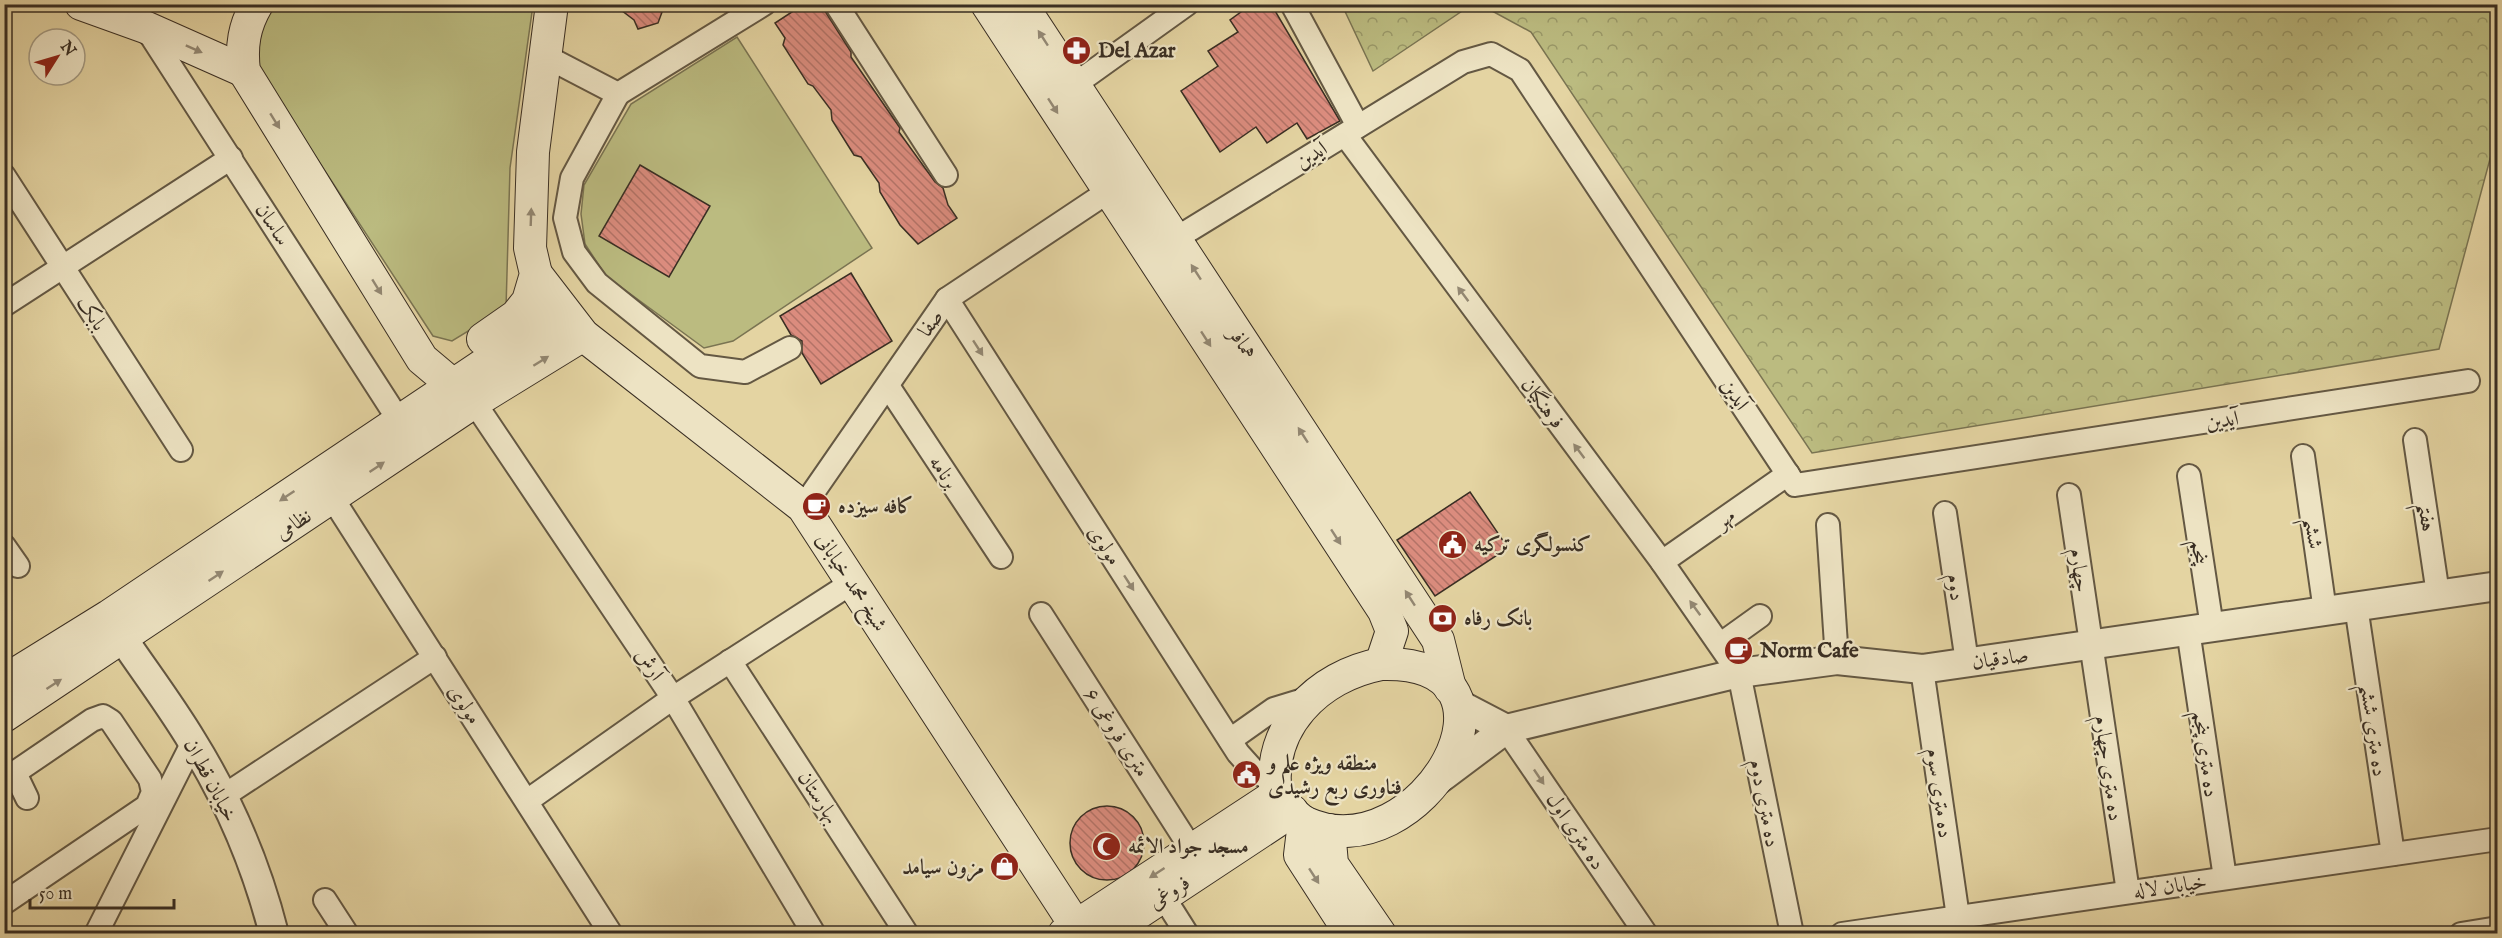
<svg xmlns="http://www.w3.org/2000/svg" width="2502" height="938" viewBox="0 0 2502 938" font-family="'IM FELL English',Amiri,serif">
<defs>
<pattern id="forest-crowns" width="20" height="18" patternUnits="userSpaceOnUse" patternTransform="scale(1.5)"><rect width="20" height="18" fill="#bbbb80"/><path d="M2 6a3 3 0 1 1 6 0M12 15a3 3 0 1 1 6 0" fill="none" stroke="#999868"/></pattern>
<pattern id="building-back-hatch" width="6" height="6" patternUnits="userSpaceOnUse" patternTransform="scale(1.5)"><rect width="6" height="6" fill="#db8c7e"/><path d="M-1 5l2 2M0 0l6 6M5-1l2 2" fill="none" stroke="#b37367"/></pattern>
</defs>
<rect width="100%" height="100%" fill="#e4d4a2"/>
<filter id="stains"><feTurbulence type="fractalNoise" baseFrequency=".00333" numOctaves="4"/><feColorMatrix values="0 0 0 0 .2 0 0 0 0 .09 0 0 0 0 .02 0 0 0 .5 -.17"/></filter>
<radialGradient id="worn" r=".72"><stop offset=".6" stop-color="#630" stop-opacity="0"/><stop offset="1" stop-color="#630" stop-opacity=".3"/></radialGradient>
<!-- grass -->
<g fill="#bbbb80" stroke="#7a7452" stroke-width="1.5">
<path d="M281 5H533L510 168 506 308 452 341 433 336 255 64C255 37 256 20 281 5Z"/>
<path d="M737 37 872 248 733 341 704 348 606 276 585 244 581 214 584 185 631 104Z"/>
</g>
<!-- forest -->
<g fill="url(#forest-crowns)" stroke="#7a7452" stroke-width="1.5">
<path d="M1342 5H1471L1373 71Z"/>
<path d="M1481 5H2497V133L2439 349 1812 453 1531 32Z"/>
</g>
<!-- building -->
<g fill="url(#building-back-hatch)" stroke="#392e23" stroke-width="1.5">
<path d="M613 4H665L658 23 638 29 634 20Z"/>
<path d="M804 4H818L825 11 851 52V57L900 128 899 132 935 182 943 188 948 205 957 218 918 244 900 225 880 192 879 183 861 157 854 155 832 120 831 110 813 86 808 84 783 45 785 38 775 23Z"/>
<path d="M1252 4H1271L1340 121 1307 139 1297 123 1267 143 1256 127 1220 152 1181 91 1218 66 1208 51 1238 32 1230 20Z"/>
<path d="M640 165 710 206 669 277 599 236Z"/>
<path d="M851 273 892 341 821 384 802 353V341L791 335 780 316Z"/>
<path d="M1470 492 1508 548 1435 596 1397 540Z"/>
<circle cx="1107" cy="843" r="37"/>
</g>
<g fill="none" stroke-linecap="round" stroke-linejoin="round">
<defs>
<g id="minor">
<path d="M836 4 946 175"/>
<path d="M1292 4 1358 126"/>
<path d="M146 28 400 422"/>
<path d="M545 56 618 94 572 178 565 218 574 252 597 283 700 366 745 372 790 348"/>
<path d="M1074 85 1187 4"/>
<path d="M618 94 764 4"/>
<path d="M1345 135 1662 562 1739 673 1792 934"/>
<path d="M4 176 181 450"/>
<path d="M1175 239 1463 62 1491 54 1520 70 1795 485 2468 381"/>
<path d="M947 299 1238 753 1255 772 1274 780"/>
<path d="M4 305 231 158"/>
<path d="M888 386 1001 557"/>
<path d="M474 402 673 698 814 934"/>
<path d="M2415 440 2438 594"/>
<path d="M2303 456 2325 611"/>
<path d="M2189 476 2212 627"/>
<path d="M324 485 611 934"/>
<path d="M2069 495 2128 892"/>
<path d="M803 507 947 299 1109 191"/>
<path d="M1945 513 1967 662"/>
<path d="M1828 525 1837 660"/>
<path d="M4 546 18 566"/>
<path d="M1662 562 1788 474"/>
<path d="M2356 606 2393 854"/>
<path d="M1041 614 1192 850"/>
<path d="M2188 630 2225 878"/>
<path d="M1721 644 1760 616"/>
<path d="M730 661 907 934"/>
<path d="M1922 669 1958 917"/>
<path d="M1506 729 1646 934"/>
<path d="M1230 740 1274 709 1310 698"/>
<path d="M15 773 27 798"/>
<path d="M4 780 92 720 103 716 111 721 150 779 153 792 147 806 4 903"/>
<path d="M222 797 435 657"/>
<path d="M527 801 673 698 853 582"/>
<path d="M1163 896 1187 934"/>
<path d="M325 900 347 934"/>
<path d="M96 934 193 742"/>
<path d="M1842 934 2498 839"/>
<path d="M2461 934 2498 928"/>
</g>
<g id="tertiary">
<path d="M123 639C146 673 171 706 192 741 228 799 257 867 274 934"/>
<path d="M1460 705 1506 729"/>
<path d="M1438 780 1506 729 1739 673 1837 660 1922 669 2498 586"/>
</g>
<g id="secondary">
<path d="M81 4 145 27 244 71"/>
<path d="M257 4C244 26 241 46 244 71L422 359 466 396"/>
<path d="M987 4 1384 611 1392 631 1381 664"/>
<path d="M1021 4 1438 640 1450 688"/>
<path d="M536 274 583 335 803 507 1076 926"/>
<path d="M483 339 516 316 528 301 536 274 530 248 533 152 552 4"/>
<path d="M1381 664C1545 659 1421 875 1306 823 1295 818 1285 803 1276 795 1266 727 1318 676 1381 664Z"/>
<path d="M4 681 109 616 562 312"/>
<path d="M4 716 474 402 583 335"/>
<path d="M1304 822 1300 855 1351 934"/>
<path d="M1329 830 1332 864 1380 934"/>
<path d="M1064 934 1276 795"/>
<path d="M1106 934 1292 811"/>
</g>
</defs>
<!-- minor casing -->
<use href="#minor" stroke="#645843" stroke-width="26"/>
<!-- tertiary casing -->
<use href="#tertiary" stroke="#645843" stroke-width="32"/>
<!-- secondary casing -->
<use href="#secondary" stroke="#392e23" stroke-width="34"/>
<!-- minor -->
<use href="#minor" stroke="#ede3c3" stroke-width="22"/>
<!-- tertiary -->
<use href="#tertiary" stroke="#ede3c3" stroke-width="28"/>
<!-- secondary -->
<use href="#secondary" stroke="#ede3c3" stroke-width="32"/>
</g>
<!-- one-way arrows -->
<defs><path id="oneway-solid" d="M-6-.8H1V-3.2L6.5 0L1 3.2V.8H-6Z" transform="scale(1.5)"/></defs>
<g fill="#938873">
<use href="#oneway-solid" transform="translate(1043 38) rotate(-123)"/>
<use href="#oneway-solid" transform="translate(194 49) rotate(24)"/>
<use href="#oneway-solid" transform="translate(1053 106) rotate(57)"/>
<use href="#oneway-solid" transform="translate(275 121) rotate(58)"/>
<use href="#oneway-solid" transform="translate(531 217) rotate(-88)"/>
<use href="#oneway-solid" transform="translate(1196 272) rotate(-123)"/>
<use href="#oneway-solid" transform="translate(377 287) rotate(58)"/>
<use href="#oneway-solid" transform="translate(1463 294) rotate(-127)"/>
<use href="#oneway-solid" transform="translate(1206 339) rotate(57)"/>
<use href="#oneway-solid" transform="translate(978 348) rotate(57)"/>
<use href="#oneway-solid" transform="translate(541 361) rotate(-32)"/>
<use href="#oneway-solid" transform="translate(1303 435) rotate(-123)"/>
<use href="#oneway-solid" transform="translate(1579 451) rotate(-127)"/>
<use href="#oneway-solid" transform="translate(377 467) rotate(-34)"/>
<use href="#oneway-solid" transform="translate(287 496) rotate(146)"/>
<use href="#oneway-solid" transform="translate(1336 537) rotate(57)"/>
<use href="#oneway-solid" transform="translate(216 576) rotate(-34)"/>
<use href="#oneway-solid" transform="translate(1129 583) rotate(57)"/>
<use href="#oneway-solid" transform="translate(1410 598) rotate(-123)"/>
<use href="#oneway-solid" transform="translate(1695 608) rotate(-126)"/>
<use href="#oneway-solid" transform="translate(54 684) rotate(-33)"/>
<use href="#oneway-solid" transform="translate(1539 777) rotate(56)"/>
<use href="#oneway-solid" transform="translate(1157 873) rotate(147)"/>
<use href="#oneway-solid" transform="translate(1314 876) rotate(57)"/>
</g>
<!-- icons -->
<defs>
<symbol id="pharmacy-disc" viewBox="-11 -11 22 22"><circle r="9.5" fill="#8f2418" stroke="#ede3c3"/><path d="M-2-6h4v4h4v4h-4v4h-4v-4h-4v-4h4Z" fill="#fff"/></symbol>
<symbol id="cafe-disc" viewBox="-11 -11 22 22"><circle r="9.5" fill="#8f2418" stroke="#ede3c3"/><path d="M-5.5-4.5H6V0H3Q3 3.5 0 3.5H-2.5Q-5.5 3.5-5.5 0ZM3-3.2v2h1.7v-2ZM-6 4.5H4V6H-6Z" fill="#fff"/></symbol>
<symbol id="civic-disc" viewBox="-11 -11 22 22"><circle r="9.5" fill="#8f2418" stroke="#ede3c3"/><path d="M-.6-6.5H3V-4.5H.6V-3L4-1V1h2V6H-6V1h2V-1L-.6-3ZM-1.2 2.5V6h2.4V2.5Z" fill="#fff"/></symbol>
<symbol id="bank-disc" viewBox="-11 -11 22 22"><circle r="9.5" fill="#8f2418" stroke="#ede3c3"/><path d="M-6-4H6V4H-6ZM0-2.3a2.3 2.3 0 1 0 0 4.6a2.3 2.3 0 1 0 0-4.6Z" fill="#fff"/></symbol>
<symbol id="mosque-disc" viewBox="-11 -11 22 22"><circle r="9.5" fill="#8f2418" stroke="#ede3c3"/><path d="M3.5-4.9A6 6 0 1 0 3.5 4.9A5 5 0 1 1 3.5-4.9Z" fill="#fff"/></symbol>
<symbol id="shop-disc" viewBox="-11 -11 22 22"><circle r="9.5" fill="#8f2418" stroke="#ede3c3"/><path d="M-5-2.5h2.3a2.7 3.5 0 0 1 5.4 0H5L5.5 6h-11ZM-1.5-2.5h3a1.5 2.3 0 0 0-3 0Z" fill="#fff"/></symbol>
</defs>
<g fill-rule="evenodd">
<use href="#pharmacy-disc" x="1060" y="34" width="33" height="33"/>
<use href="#cafe-disc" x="800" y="490" width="33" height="33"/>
<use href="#civic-disc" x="1436" y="528" width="33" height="33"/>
<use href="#bank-disc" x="1426" y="602" width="33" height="33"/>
<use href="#cafe-disc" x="1722" y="634" width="33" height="33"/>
<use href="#civic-disc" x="1230" y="758" width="33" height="33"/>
<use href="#mosque-disc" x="1090" y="830" width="33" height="33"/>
<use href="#shop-disc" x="988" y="850" width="33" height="33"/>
</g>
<g text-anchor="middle" stroke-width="4.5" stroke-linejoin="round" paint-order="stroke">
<!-- poi labels -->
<g font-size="21" font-weight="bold" fill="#392e23" stroke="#ede3c3" text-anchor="start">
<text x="1098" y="57">Del Azar</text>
<text x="838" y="513">کافه سیزده</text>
<text x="1474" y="551">کنسولگری ترکیه</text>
<text x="1464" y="625">بانک رفاه</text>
<text x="1760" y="657">Norm Cafe</text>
<text x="1268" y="770">منطقه ویژه علم و<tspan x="1268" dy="24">فناوری ربع رشیدی</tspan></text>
<text x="1128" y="853">مسجد جواد الائمه</text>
<text x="984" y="874" text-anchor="end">مزون سیامد</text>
</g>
<!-- street labels -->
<g font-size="21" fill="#392e23" stroke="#ede3c3">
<text transform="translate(1311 155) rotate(-32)" y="7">آیدین</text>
<text transform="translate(273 224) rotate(57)" y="7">ساسان</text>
<text transform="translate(92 313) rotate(57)" y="7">بابک</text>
<text transform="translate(930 323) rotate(-56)" y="7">صفا</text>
<text transform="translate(1243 343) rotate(57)" y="7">همافر</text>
<text transform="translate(1735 394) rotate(56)" y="7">آیدین</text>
<text transform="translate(1543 403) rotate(53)" y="7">فرهنگیان</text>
<text transform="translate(2222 420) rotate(-9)" y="7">آیدین</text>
<text transform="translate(944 472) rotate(57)" y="7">برنامه</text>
<text transform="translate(2427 517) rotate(82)" y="7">هفتم</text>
<text transform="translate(1725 518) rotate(-35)" y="7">مهر</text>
<text transform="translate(293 524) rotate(-34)" y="7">نظامی</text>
<text transform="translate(2314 533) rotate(82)" y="7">ششم</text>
<text transform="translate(1105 545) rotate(57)" y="7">مولوی</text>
<text transform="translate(2200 552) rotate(82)" y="7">پنجم</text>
<text transform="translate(2080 570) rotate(82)" y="7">چهارم</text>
<text transform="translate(852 582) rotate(57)" y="7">شیخ محمد خیابانی</text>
<text transform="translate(1956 587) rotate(82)" y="7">دوم</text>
<text transform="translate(2000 658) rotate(-8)" y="7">صادقیان</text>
<text transform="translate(650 664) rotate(56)" y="7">آرش</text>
<text transform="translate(465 704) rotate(57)" y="7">مولوی</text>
<text transform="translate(2374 730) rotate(82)" y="7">ده متری ششم</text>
<text transform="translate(1117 732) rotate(57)" y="7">۶ متری فروغی</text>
<text transform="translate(2206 754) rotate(82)" y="7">ده متری پنجم</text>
<text transform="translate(2109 768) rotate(82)" y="7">ده متری چهارم</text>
<text transform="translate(211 780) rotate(62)" y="7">خیابان قطران</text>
<text transform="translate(1940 793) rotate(82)" y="7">ده متری سوم</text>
<text transform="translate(819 797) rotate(57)" y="7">بهارستان</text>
<text transform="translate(1765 803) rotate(79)" y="7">ده متری دوم</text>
<text transform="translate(1576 831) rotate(56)" y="7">ده متری اول</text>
<text transform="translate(2170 886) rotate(-8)" y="7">خیابان لاله</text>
<text transform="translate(1169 892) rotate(-33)" y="7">فروغى</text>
</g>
</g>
<!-- margin -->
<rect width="2502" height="938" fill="none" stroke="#e4d4a2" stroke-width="24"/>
<rect x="6" y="6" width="2490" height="926" fill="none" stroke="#392e23" stroke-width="3"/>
<rect x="12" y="12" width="2478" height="914" fill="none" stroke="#392e23" stroke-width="1.5"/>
<!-- north arrow -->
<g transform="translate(57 57) rotate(53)"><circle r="28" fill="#ede3c3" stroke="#a59b83" stroke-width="1.5"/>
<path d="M0-4.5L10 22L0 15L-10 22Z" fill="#8f2418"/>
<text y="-9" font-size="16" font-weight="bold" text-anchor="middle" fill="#392e23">N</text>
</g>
<!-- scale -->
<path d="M30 899v9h144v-9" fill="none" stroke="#392e23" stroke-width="3"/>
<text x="39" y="899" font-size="18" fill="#392e23" stroke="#ede3c3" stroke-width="4.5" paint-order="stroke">50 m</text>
<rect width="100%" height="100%" filter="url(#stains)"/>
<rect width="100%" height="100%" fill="url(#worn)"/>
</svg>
